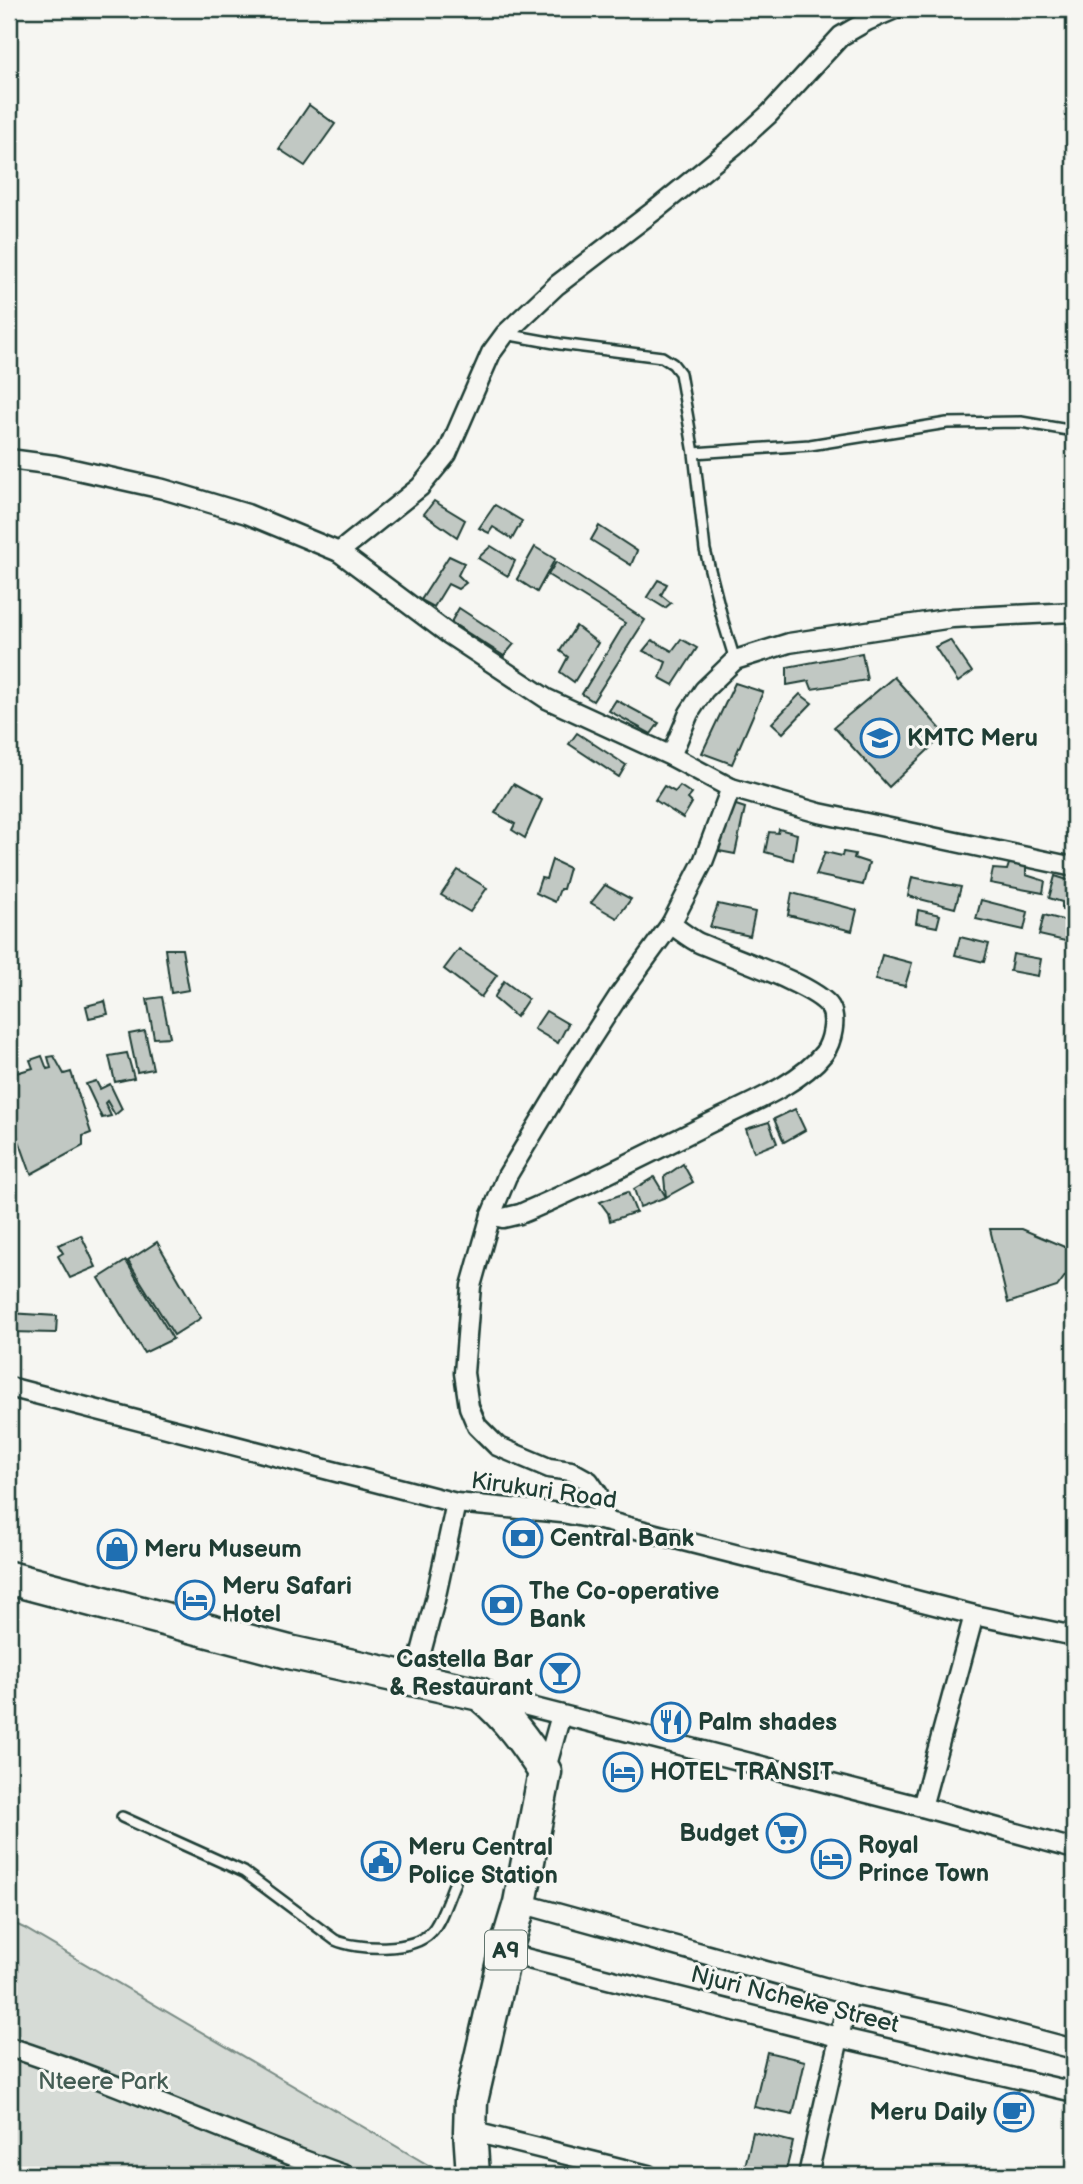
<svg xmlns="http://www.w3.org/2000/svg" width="1083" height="2184" viewBox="0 0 1083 2184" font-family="'Balsamiq Sans',sans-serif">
<rect width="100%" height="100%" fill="#f6f6f2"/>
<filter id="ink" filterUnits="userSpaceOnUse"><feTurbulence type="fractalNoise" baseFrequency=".0143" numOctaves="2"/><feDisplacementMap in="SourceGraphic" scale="14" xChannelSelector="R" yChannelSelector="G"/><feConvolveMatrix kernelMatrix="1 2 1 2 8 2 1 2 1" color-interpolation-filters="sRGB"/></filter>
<g filter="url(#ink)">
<!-- green -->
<path fill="#d6dbd6" stroke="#7a8c85" stroke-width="2" d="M9 1921 24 1928 440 2172 442 2175H9Z"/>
<!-- building -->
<g fill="#c1c8c3" stroke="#1f3d34" stroke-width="2">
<path d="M309 105 335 124 305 166 279 149Z"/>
<path d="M434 501 465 520 457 537 424 514Z"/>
<path d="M495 505 522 521 512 539 493 527 489 533 479 528Z"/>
<path d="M599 526 637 551 631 565 591 540Z"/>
<path d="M491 546 515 561 508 576 478 558Z"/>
<path d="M535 547 555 559 537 592 517 579Z"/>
<path d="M449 556 464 563 458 575 466 583 458 589 448 584 434 607 421 600Z"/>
<path d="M556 562 645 620 593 701 582 694 625 623 548 575Z"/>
<path d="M658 580 667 584 661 595 671 603 665 608 647 597Z"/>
<path d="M459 608 514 644 504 656 451 622Z"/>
<path d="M576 626 598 643 574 682 560 672 568 657 560 651Z"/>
<path d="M681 639 697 648 673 685 660 678 666 662 643 651 652 640 672 651Z"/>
<path d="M950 640 972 672 958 682 935 647Z"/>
<path d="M862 653 867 680 812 689 809 681 787 685V667Z"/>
<path d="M894 677 945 734 889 787 834 727Z"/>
<path d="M735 683 763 692 732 764 702 753Z"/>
<path d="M800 694 812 703 783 733 772 723Z"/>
<path d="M616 700 659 723 651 734 609 711Z"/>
<path d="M577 733 626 765 619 777 569 744Z"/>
<path d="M513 784 542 800 525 838 512 830 515 824 495 813Z"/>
<path d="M664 786 675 792 680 786 692 794 688 799 692 803 683 818 655 800Z"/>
<path d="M733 804 745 808 735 854 719 851Z"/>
<path d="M779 829 797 834 793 860 765 852 769 832 778 833Z"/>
<path d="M825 852 842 856 843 852 855 854 854 858 869 863 863 885 816 875Z"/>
<path d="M552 860 569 868 563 889H560L555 902 536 893 541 878 546 879Z"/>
<path d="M1010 861 1026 864V875L1045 881 1043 893 990 883 993 869 1007 870Z"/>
<path d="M458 870 487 888 470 912 441 895Z"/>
<path d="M1055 876 1074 882V913L1062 910V902L1049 898Z"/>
<path d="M912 877 961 887 955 908 908 896Z"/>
<path d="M605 885 631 899 617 918 591 903Z"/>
<path d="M792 893 857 910 852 931 788 915Z"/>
<path d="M981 900 1028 912 1024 930 976 919Z"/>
<path d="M718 904 755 912 750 936 710 927Z"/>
<path d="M918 910 940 915 937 927 916 923Z"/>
<path d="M1044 915 1074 923V943L1039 935Z"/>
<path d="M960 937 989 944 984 962 955 955Z"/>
<path d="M165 949H182L189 990 171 993Z"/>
<path d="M459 949 497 975 481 997 444 969Z"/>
<path d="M1013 954 1041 959 1038 976 1010 971Z"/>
<path d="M882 955 912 963 905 986 875 980Z"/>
<path d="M504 981 528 999 516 1017 494 998Z"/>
<path d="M162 997 170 1037 154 1038 147 999Z"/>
<path d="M105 1001 108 1014 89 1018 86 1006Z"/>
<path d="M546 1011 568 1024 558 1043 534 1029Z"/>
<path d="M145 1031 153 1069 137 1072 129 1034Z"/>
<path d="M127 1053 134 1078 115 1082 109 1056Z"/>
<path d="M42 1056 47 1069 51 1068 48 1057 54 1056 64 1074 71 1072 91 1133 83 1136V1146L31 1174 9 1112V1063L16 1073 33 1068 30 1060Z"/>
<path d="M96 1081 100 1089 110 1084 122 1109 115 1115 107 1101 105 1103 111 1116 102 1118 86 1084Z"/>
<path d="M795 1109 805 1130 784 1142 774 1119Z"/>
<path d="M769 1122 777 1143 754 1152 746 1129Z"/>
<path d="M683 1164 693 1182 666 1197 664 1177Z"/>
<path d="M654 1177 666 1197 640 1207 634 1189Z"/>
<path d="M628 1192 636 1212 610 1221 608 1213 600 1202Z"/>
<path d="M990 1229H1022L1074 1251V1264L1057 1287 1008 1303Z"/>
<path d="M81 1235 96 1267 70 1278 58 1256 63 1253 58 1245Z"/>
<path d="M157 1242 201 1318 174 1335 128 1261Z"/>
<path d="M126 1261 173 1339 144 1353 99 1278Z"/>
<path d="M9 1313 57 1316 56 1333 9 1332Z"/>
<path d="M767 2052 805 2061 793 2115 754 2107Z"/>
<path d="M753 2132 793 2142 785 2175H743Z"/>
</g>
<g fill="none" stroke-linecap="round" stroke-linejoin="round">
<defs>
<g id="lane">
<path d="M505 334 560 344 662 357 673 364 680 373 694 453"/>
<path d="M735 660 723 621 705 550 694 453 810 445 947 423 1021 422 1074 431"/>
<path d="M122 1817 244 1872 335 1940C357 1950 413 1952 431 1932 441 1922 449 1895 455 1882"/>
</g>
<g id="street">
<path d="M9 459 55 465 163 489 247 514 339 552 450 635 547 699 671 756 731 788 819 813 1074 867"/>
<path d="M339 552 420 487 447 454 491 353 505 334 557 285 659 207 735 145 769 114 841 36 867 21 895 9"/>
<path d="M671 756 689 713 704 690 735 660 789 643 952 618 1074 612"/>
<path d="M491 1215 503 1218 520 1214C582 1188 642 1157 702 1127 740 1107 797 1087 824 1053 832 1042 837 1019 830 1007 816 985 725 955 697 942 688 937 679 930 671 924"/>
<path d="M9 1387 456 1503 562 1513 605 1521 974 1615 1074 1636"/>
<path d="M605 1521 598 1494 589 1481 571 1471 549 1468 497 1446 477 1426 469 1407 464 1373 471 1286 491 1215 507 1176 574 1065 620 994 671 924 703 862 731 788"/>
<path d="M414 1679 435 1600 456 1503"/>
<path d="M488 1696 922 1807 1074 1849"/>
<path d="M545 1772 561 1715"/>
<path d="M922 1807 974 1615"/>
<path d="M520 1903 849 1994 945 2015 1074 2049"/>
<path d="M505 1953 838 2037 1074 2092"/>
<path d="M9 2047C123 2084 232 2136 345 2175"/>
<path d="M470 2131 648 2175"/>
<path d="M808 2175 849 1994"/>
</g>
<path id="highway" d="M9 1578 289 1652 480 1694C508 1717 526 1743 545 1772L520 1903 505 1953 471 2101 470 2131 473 2175"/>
</defs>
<!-- lane casing -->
<use href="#lane" stroke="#1f3d34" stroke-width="14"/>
<!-- street casing -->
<use href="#street" stroke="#1f3d34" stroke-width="23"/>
<!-- highway casing -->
<use href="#highway" stroke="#1f3d34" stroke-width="37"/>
<!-- lane -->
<use href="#lane" stroke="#f6f6f2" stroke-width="9"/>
<!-- street -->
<use href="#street" stroke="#f6f6f2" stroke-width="18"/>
<!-- highway -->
<use href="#highway" stroke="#f6f6f2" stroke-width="32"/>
</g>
</g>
<!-- icons -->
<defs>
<symbol id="university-ring" viewBox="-11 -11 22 22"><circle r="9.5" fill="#f6f6f2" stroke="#1f6fb2" stroke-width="1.5"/><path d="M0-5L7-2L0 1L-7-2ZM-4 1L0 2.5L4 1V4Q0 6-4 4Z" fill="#1f6fb2"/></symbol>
<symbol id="bank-ring" viewBox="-11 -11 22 22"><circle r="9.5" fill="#f6f6f2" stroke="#1f6fb2" stroke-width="1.5"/><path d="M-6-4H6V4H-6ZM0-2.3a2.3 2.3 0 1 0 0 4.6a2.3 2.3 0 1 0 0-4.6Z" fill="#1f6fb2"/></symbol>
<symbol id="shop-ring" viewBox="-11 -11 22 22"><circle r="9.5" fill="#f6f6f2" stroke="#1f6fb2" stroke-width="1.5"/><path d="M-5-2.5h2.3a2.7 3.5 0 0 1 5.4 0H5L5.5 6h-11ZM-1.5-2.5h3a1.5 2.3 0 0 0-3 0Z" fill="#1f6fb2"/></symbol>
<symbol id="hotel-ring" viewBox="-11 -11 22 22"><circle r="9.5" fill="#f6f6f2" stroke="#1f6fb2" stroke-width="1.5"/><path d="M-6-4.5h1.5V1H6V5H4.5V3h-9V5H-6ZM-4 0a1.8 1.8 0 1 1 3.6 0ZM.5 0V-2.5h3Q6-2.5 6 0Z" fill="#1f6fb2"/></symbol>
<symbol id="bar-ring" viewBox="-11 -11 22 22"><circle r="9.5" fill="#f6f6f2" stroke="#1f6fb2" stroke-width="1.5"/><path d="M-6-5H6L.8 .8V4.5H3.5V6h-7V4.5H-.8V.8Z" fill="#1f6fb2"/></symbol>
<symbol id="restaurant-ring" viewBox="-11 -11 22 22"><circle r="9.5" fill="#f6f6f2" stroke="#1f6fb2" stroke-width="1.5"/><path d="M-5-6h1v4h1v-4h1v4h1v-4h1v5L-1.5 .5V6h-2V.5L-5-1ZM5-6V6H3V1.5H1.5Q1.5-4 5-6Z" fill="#1f6fb2"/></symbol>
<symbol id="supermarket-ring" viewBox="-11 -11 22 22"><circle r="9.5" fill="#f6f6f2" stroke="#1f6fb2" stroke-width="1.5"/><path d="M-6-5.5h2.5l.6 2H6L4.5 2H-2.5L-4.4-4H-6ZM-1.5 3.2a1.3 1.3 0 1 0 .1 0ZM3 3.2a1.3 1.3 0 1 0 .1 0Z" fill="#1f6fb2"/></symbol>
<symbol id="civic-ring" viewBox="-11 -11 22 22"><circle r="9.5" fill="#f6f6f2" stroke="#1f6fb2" stroke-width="1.5"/><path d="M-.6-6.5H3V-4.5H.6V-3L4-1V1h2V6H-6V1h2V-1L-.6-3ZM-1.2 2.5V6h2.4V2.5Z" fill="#1f6fb2"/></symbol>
<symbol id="cafe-ring" viewBox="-11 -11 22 22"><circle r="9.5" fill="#f6f6f2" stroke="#1f6fb2" stroke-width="1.5"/><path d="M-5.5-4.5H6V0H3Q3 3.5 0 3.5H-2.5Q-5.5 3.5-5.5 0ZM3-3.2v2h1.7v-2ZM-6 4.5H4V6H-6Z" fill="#1f6fb2"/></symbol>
</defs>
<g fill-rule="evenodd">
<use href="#university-ring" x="858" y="716" width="44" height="44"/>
<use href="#bank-ring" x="501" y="1516" width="44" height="44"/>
<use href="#shop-ring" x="95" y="1527" width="44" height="44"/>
<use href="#hotel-ring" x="173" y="1578" width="44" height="44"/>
<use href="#bank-ring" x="480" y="1583" width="44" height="44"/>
<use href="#bar-ring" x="538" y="1651" width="44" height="44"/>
<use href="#restaurant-ring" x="649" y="1700" width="44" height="44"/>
<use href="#hotel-ring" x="601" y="1750" width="44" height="44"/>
<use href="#supermarket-ring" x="764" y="1811" width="44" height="44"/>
<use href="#hotel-ring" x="809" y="1837" width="44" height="44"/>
<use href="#civic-ring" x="359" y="1839" width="44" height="44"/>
<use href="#cafe-ring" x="992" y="2090" width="44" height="44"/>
</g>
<g text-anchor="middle" stroke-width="6" stroke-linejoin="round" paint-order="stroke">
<!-- shield labels -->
<rect fill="#f6f6f2" stroke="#60746d" stroke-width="2" x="485" y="1930.5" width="42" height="39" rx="5"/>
<g font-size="23" font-weight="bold" fill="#1f3d34">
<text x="506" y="1958">A9</text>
</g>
<!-- poi labels -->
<g font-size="24" font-weight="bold" fill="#1f3d34" stroke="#f6f6f2" text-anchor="start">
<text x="907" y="746">KMTC Meru</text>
<text x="550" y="1546">Central Bank</text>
<text x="144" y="1557">Meru Museum</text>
<text x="222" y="1594">Meru Safari<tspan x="222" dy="28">Hotel</tspan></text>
<text x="529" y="1599">The Co-operative<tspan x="529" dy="28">Bank</tspan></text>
<text x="533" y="1667" text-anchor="end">Castella Bar<tspan x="533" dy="28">&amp; Restaurant</tspan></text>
<text x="698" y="1730">Palm shades</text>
<text x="650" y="1780">HOTEL TRANSIT</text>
<text x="759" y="1841" text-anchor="end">Budget</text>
<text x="858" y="1853">Royal<tspan x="858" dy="28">Prince Town</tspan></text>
<text x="408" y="1855">Meru Central<tspan x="408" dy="28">Police Station</tspan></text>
<text x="987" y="2120" text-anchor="end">Meru Daily</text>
</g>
<!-- street labels -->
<g font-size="24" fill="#1f3d34" stroke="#f6f6f2">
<text transform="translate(544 1490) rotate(8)" y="8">Kirukuri Road</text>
<text transform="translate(795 1999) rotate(14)" y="8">Njuri Ncheke Street</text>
</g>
<!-- park labels -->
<g font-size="24" fill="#445d54" stroke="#f6f6f2">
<text x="103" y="2089">Nteere Park</text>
</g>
</g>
<!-- margin -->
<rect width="1083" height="2184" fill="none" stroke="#f6f6f2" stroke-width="35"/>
<rect x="18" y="18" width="1048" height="2149" fill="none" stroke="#1f3d34" stroke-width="2.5" filter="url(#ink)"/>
</svg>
